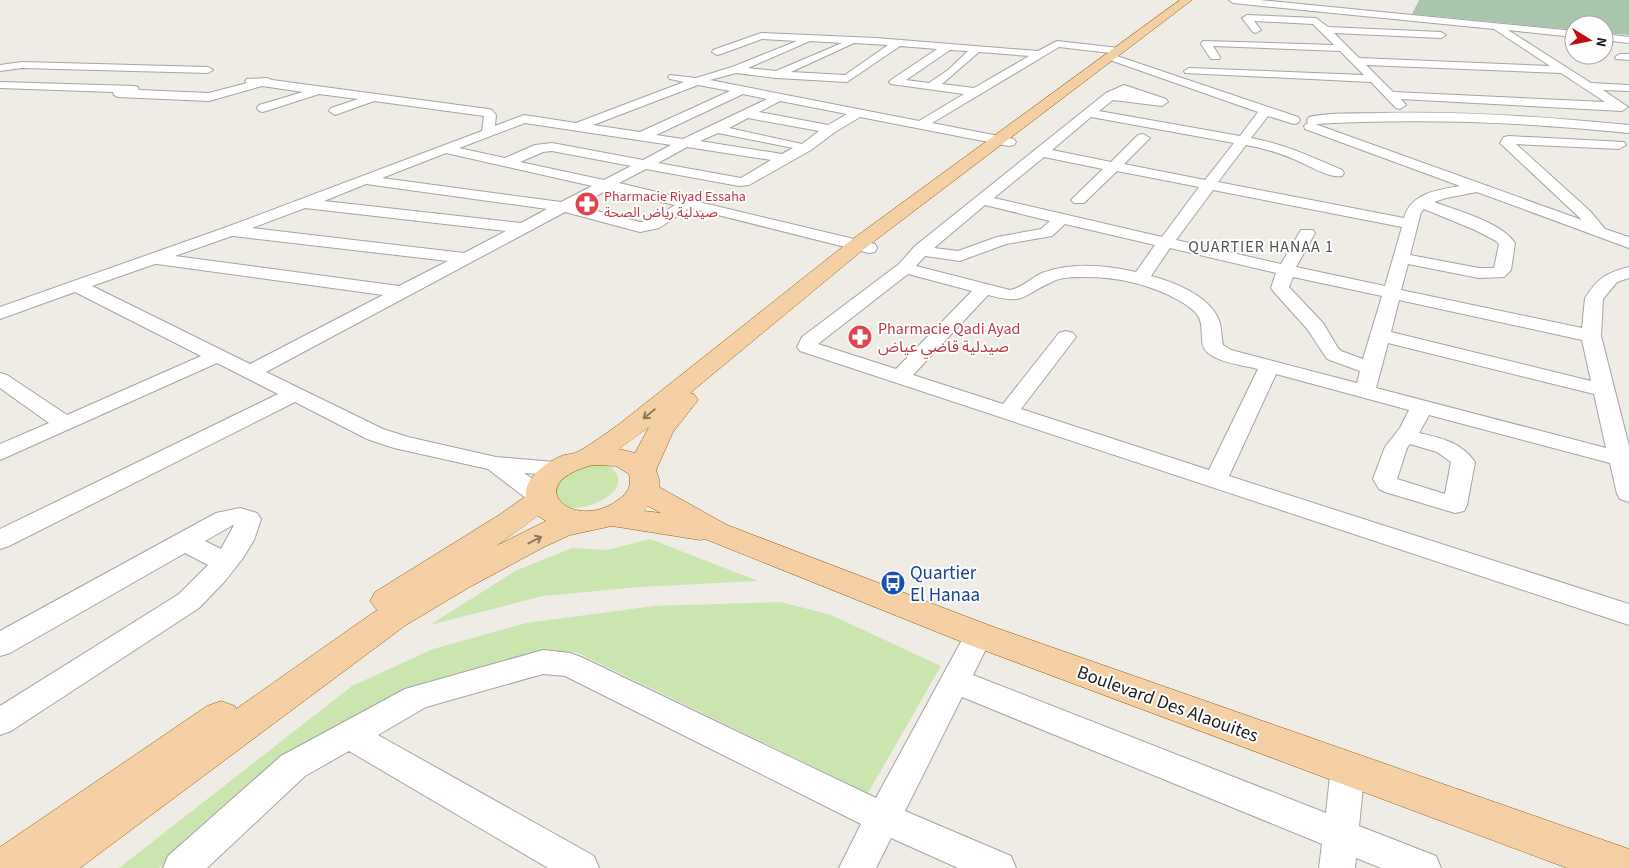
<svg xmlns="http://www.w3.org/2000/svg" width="1629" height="868" viewBox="0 0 1629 868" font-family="'Source Sans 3','Noto Sans Arabic',sans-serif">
<rect width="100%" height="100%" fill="#efece6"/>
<!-- grass -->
<g fill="#cbe5af">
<path d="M569 464 608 465C633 483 607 501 587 506 580 508 572 508 564 507L546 480Z"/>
<path d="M650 539 758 581 640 587 543 596 430 625 515 571 572 548 607 550Z"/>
<path d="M781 602 831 615 941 666 868 793 576 652 517 657 405 688 311 740 159 868H119L352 686 433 649 526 623 654 606Z"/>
</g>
<!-- cemetery -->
<path fill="#a8c6ac" d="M1419 0H1629V35L1604 33V25H1574V30L1412 14Z"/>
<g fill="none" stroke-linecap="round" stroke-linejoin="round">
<defs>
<g id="minor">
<path d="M1229 0H1260L1574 31V37L1508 30 1591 83 1629 85V91L1603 90 1628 107 1622 111 1401 99 1406 105 1400 109 1396 108 1371 82 1185 73 1184 71 1189 68 1364 75 1340 51 1213 46 1220 57 1219 59H1211L1201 44 1203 41 1334 45 1313 24 1254 21 1261 30 1256 33 1253 32 1242 18 1247 15 1316 18 1328 27 1441 32 1446 35 1441 38 1334 33 1359 58 1550 66 1494 29 1233 3ZM1366 65 1561 73 1605 102 1393 92Z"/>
<path d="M761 33 876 38 1038 51 1057 41 1119 48 1124 51 1119 54 1059 47 932 123 1014 139 1016 142 1014 145 1009 146 860 117 835 132 811 150 749 185 739 186 646 169 619 183 875 244 877 248 875 252 869 253 690 208 659 228 640 232 565 212 266 372 383 429 408 437 496 457 566 463 570 468 566 473 558 475 524 473 549 490 552 496 549 502 540 504 531 502 488 469 394 448 367 439 295 402 9 546 0 549V529L278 394 217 363 0 460V444L49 423 0 388V373L7 375 67 415 201 356 75 292 0 319V307L224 228 482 131 484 116 374 101 335 115 329 111 331 108 358 99 319 94 263 112 259 111 257 108 259 105 303 92 262 86 209 101 118 97 114 95 113 92 0 88V82L134 86 138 87 139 90 209 93 247 83 245 81 247 79 267 78 272 80 488 109 492 110 496 115 495 126 524 115 576 123 684 82 670 79 668 77 670 75 696 78 732 67 797 41 762 39 721 54 717 55 712 52 713 50ZM810 41 842 43 776 71 748 68ZM854 43 888 45 845 75 791 72ZM900 46 937 49 891 80 889 82 891 84 964 94 919 121 710 80 736 73 777 78 847 82ZM950 50 968 51 948 70 929 83 906 80ZM979 52 1029 56 974 88 942 84ZM698 85 730 91 640 132 593 125ZM743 94 767 99 683 139 656 135ZM780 101 847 114 828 125 759 112ZM748 118 819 131 802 144 729 128ZM525 123 671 145 643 160 552 143 535 145 505 158 459 148ZM718 133 793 148 782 154 700 141ZM687 147 771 160 741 178 658 163ZM552 151 631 166 604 180 520 162 543 152ZM446 153 592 186 561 202 382 178ZM366 184 547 209 521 223 324 201ZM608 190 675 205 649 221 640 222 577 206ZM305 208 506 231 464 253 252 228ZM232 236H233L448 261 399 286 175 256ZM155 264H157L383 295 250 364 92 286Z"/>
<path d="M1604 34 1629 37V43L1604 40Z"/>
<path d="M1111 54 1298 117 1300 120 1298 123 1294 124 1268 116 1251 138C1284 144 1312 157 1342 170L1344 173 1342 176C1329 179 1305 163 1291 158 1277 152 1262 148 1246 145L1218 182 1404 218C1411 193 1437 190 1460 186L1305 129 1304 126 1308 123 1307 120 1309 117C1331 112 1358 114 1381 113 1464 111 1547 117 1629 125V133C1524 122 1420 118 1315 124L1582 220 1500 143 1504 137 1509 136 1624 142 1626 145 1619 149 1516 144 1590 211 1605 229 1629 237V248L1477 192 1446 198 1434 202C1458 211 1501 222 1515 243L1511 270 1504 277 1479 278 1408 264 1401 290 1582 328 1585 298C1598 278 1606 273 1629 267V278L1617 282 1603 299 1601 336 1629 446V502L1620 499 1617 494 1610 463 1429 415 1419 433C1441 438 1461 442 1475 462L1467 505 1464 511 1455 513 1385 492 1379 489 1373 479 1385 447 1400 428 1409 410 1276 374 1229 476 1629 604V625L800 351 797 347 802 337 899 264 915 246 1106 93 1124 85 1166 99 1168 102 1162 106 1113 100 1099 111 1240 136 1258 112 1107 59 1106 57 1107 55ZM1091 117 1234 143 1205 180 1124 164 1150 138 1143 134 1138 135 1111 162 1052 150ZM1044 157 1103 169 1071 200 1074 203H1084L1117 171 1199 187 1162 237 994 198ZM1213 190 1402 227 1385 286 1296 267 1315 233 1313 230H1301L1281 264 1176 240ZM985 205 1050 221 1041 229 997 237 958 251 934 248ZM1424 209 1475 230 1496 241 1499 244 1494 268H1479L1410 255 1421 212ZM1065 224 1155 245 1136 272C1106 265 1071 262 1042 273 1031 278 1022 288 1010 290L916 266 925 256 960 261 1006 244 1052 236ZM1170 248 1276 273 1271 288 1274 292 1308 330 1327 359 1360 371 1357 383 1231 350 1223 345C1221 336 1222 327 1218 318 1207 295 1174 282 1151 276ZM908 274 972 291 896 369 818 344ZM1084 277C1118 277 1150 284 1180 301 1186 305 1194 309 1198 316 1205 326 1198 344 1207 352 1219 363 1243 365 1258 369L1209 470 1021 409 1076 337 1073 333 1066 331 1059 333 1003 404 913 375 988 295C1027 305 1020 296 1052 282 1061 277 1073 277 1084 277ZM1293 277 1382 296 1363 359 1341 351 1338 348 1323 323 1289 287ZM1399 300 1582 340 1591 381 1391 332ZM1388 343 1594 394 1606 448 1376 388ZM1410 444 1437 452 1451 462 1445 494 1397 479 1407 448Z"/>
<path d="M1620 54H1629V60L1616 59 1615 57Z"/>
<path d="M22 62 208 67 213 70 208 73 22 68 0 71V65Z"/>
<path d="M240 508 257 513 261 519 254 540 243 558 225 581 199 608 11 731 0 735V706L179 594 208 565 185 553 10 653 0 656V631L216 513ZM234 525 221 549 205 541 233 525Z"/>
<path d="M979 624 989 627 993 635 973 675 1326 813 1331 767 1336 757 1348 753 1360 757 1365 767 1359 826 1436 856 1441 868H1381L1356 858 1355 868H1319L1322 844 962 697 905 811 1011 856 1016 868H958L891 838 876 868H839L861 824 565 676 543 674 426 707 378 735 594 856 599 868H548L349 751 305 776 207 868H163L168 856 281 756 405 689 543 650 570 653 581 657 876 798 969 627Z"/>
</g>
<path id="major" d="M1180 0H1192L864 249 690 393 694 394 698 400 673 432 656 470 659 479V487L727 525 991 626 1629 849V868H1567L967 644 705 539 700 540 612 526 570 535 544 547 468 588 406 625 80 868H0V847L207 706 221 701 235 706 236 709 377 610 370 601 375 592 499 515 526 496C524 477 548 461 564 455 568 454 575 454 579 451 592 444 605 434 618 425L850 241ZM649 427 635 453 619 449ZM593 465 616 466 629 474C632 486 628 493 618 500 574 533 518 484 593 465ZM648 506 661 513 644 511ZM538 516 546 521 496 546Z"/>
</defs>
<!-- minor casing -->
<use href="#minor" stroke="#a3a3a3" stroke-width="2"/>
<!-- major casing -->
<use href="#major" stroke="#8f600b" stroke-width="1"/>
<!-- minor -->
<use href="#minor" fill="#fff" fill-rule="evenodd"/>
<!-- major -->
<use href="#major" fill="#f5d0a4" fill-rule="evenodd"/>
</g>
<!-- one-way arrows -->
<defs><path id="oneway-shaft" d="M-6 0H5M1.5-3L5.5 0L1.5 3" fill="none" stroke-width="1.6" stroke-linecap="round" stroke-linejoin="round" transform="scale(1.25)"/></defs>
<g stroke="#8a7862">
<use href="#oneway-shaft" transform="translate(649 414) rotate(141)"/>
<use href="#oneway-shaft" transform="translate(535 540) rotate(-27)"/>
</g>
<!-- icons -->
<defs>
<symbol id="pharmacy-disc" viewBox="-11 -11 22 22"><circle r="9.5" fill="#e0444e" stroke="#fff"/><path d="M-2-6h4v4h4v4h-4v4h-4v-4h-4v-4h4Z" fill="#fff"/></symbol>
<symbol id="bus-disc" viewBox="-11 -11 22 22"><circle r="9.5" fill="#1a4fb4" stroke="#fff"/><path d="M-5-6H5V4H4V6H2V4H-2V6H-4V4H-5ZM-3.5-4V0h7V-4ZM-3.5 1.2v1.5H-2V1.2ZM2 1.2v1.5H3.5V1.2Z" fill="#fff"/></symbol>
</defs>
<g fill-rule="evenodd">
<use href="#pharmacy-disc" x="573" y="190" width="28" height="28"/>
<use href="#pharmacy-disc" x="846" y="323" width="28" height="28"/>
<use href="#bus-disc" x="879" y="569" width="28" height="28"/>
</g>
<g text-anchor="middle" stroke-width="4" stroke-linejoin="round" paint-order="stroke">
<!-- far-health labels -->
<g font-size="14" fill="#be3a42" stroke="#fff" text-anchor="start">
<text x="604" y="201">Pharmacie Riyad Essaha<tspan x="604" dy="16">صيدلية رياض الصحة</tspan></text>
</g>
<!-- far-quarter labels -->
<g font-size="16" letter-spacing="1" fill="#525252" stroke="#fff">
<text x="1261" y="252">QUARTIER HANAA 1</text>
</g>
<!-- health labels -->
<g font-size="16" fill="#be3a42" stroke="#fff" text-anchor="start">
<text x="878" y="334">Pharmacie Qadi Ayad<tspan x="878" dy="18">صيدلية قاضي عياض</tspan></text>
</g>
<!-- near-transit labels -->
<g font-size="19" fill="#164399" stroke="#fff" text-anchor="start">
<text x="910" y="579">Quartier<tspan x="910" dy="22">El Hanaa</tspan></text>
</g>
<!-- near-street labels -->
<g font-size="19" fill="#1f1f1f" stroke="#fff">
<text transform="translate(1168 703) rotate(20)" y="7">Boulevard Des Alaouites</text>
</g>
</g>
<!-- north arrow -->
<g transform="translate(1589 40) rotate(100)"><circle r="24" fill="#ffffff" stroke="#a5a5a5"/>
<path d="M0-4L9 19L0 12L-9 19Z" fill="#bf0e13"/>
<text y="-8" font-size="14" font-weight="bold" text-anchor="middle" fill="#1f1f1f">N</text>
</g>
</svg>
